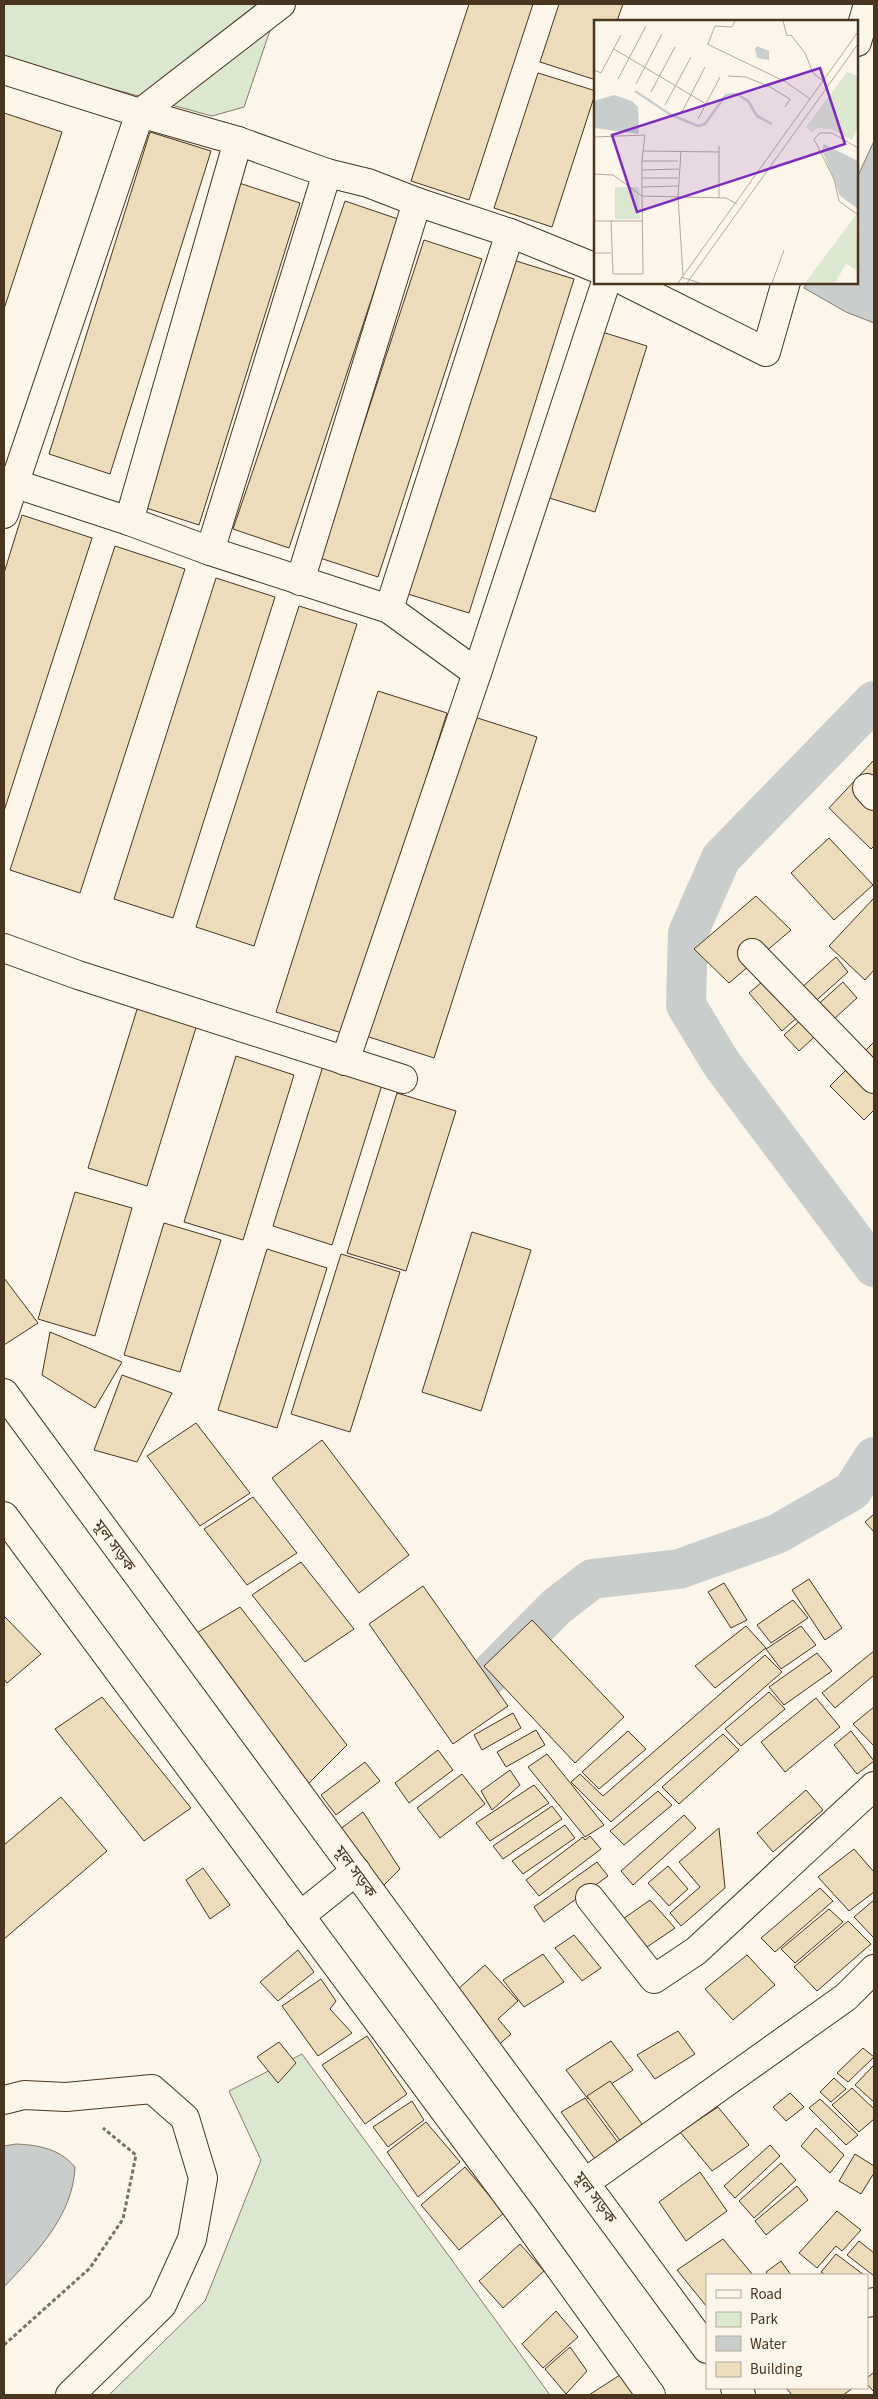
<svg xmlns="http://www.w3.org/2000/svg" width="878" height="2399" viewBox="0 0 878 2399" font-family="'Source Sans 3','Noto Sans Bengali',sans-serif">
<rect width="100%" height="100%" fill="#fbf6e9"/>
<!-- green -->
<g fill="#dce7d0" stroke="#887966">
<path d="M4 4H279L244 107 212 116 21 64 4 56Z"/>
<path d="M302 2054 550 2395H109L205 2301 261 2160 229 2091Z"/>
</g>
<!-- water -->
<g fill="#c9cecd" stroke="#887966">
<path d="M874 141V323L846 312 804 288 807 283 857 282V178Z"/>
<path d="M16 2144C39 2145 60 2149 75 2167 73 2216 36 2253 4 2287V2146Z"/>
</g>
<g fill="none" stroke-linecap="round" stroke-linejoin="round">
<!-- canal -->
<g stroke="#c9cecd" stroke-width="40">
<path d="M874 701 721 858 688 933 686 1005 721 1063 874 1267"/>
<path d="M459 1705 556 1607 592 1579 679 1569 777 1534 852 1491 874 1457"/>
</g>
</g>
<!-- building -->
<g fill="#ecdcbc" stroke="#4a3520">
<path d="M469 4H533L469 200 411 181Z"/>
<path d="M559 4H623L617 21H596V80L540 62Z"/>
<path d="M538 73 596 91 552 227 494 208Z"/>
<path d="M4 113 62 132 4 309Z"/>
<path d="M150 132 211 151 110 474 49 454Z"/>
<path d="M239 183 300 203 199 525 137 505Z"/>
<path d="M345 201 398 219 289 548 233 529Z"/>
<path d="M424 240 482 259 378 577 320 558Z"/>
<path d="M513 260 574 279 469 613 408 594Z"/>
<path d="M586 327 647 346 595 512 533 493Z"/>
<path d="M22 515 92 538 4 811V573Z"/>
<path d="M115 546 185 569 80 893 10 870Z"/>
<path d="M216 578 275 597 173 918 114 899Z"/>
<path d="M299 606 357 624 254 946 196 927Z"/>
<path d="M378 691 447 713 345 1034 276 1012Z"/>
<path d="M468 715 537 737 434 1058 366 1036Z"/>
<path d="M874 760V846L871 849 829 808Z"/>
<path d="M829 838 873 885 834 920 791 873Z"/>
<path d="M756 896 791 930 729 983 694 949Z"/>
<path d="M874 898V970L865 980 829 946Z"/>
<path d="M836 957 848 972 782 1031 749 993 763 981 783 1004Z"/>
<path d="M843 982 857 998 799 1051 784 1035Z"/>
<path d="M139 1003 198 1021 147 1186 88 1168Z"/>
<path d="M874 1042V1110L864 1120 830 1086Z"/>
<path d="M236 1056 294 1075 243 1240 184 1222Z"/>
<path d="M323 1066 382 1085 332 1245 273 1226Z"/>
<path d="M397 1093 456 1111 406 1271 347 1253Z"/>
<path d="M75 1192 132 1208 95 1336 38 1319Z"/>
<path d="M164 1223 221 1240 180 1372 124 1355Z"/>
<path d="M472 1232 531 1250 481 1411 422 1392Z"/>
<path d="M267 1249 327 1268 277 1428 218 1410Z"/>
<path d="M341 1254 400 1272 350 1432 291 1414Z"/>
<path d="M4 1278 38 1323 4 1345Z"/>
<path d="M50 1332 122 1362 95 1408 42 1375Z"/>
<path d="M122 1375 172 1393 137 1462 94 1450Z"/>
<path d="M196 1423 250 1493 200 1526 147 1456Z"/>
<path d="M322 1440 409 1555 359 1593 272 1478Z"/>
<path d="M253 1497 297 1553 247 1585 204 1529Z"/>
<path d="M874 1514V1532L865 1522Z"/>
<path d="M301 1562 354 1629 305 1662 252 1595Z"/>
<path d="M809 1579 842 1628 825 1640 792 1590Z"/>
<path d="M724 1583 747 1620 731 1628 708 1592Z"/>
<path d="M423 1586 508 1706 453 1744 369 1624Z"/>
<path d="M793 1600 808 1618 771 1643 757 1625Z"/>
<path d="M240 1607 347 1745 307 1785 190 1637Z"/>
<path d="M4 1616 41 1654 7 1683 4 1679Z"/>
<path d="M532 1620 624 1717 575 1763 484 1666Z"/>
<path d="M746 1626 766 1648 715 1688 695 1666Z"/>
<path d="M801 1626 816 1645 781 1669 766 1649Z"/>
<path d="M874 1651V1675L835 1708 822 1693Z"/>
<path d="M817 1653 832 1671 784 1705 769 1687Z"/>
<path d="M765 1655 782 1672 611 1822 571 1782 580 1774 603 1796Z"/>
<path d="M769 1692 785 1709 741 1746 725 1729Z"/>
<path d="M102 1697 191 1808 144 1841 55 1729Z"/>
<path d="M816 1698 840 1727 785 1772 761 1742Z"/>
<path d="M874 1707V1746L853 1724Z"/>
<path d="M513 1713 521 1728 482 1750 474 1735Z"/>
<path d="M536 1730 545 1745 506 1767 497 1752Z"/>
<path d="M628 1731 646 1749 599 1789 582 1772Z"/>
<path d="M851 1731 874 1761 857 1774 834 1745Z"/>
<path d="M723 1734 739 1750 679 1804 662 1787Z"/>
<path d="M438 1750 453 1770 409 1803 395 1783Z"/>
<path d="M547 1754 604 1825 585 1837 528 1767Z"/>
<path d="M365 1762 380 1781 336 1815 321 1795Z"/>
<path d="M510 1770 520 1785 492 1810 481 1791Z"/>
<path d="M462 1774 485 1804 440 1838 417 1808Z"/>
<path d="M534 1785 549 1803 490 1841 476 1823Z"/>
<path d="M806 1790 823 1810 773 1852 757 1833Z"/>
<path d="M658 1791 672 1805 624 1845 610 1831Z"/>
<path d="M61 1797 107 1851 4 1939V1845Z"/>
<path d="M552 1806 562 1819 503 1859 493 1846Z"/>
<path d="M363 1812 400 1869 381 1888 339 1830Z"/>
<path d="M684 1815 696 1828 633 1885 621 1871Z"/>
<path d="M565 1825 575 1838 523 1874 512 1861Z"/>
<path d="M719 1828 725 1888 681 1926 670 1913 700 1887 679 1862Z"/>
<path d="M590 1836 601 1849 539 1896 526 1880 583 1837 585 1840Z"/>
<path d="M854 1849 874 1872V1892L849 1911 818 1877Z"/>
<path d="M597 1862 608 1876 544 1922 534 1907Z"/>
<path d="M668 1866 688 1889 669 1906 648 1883Z"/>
<path d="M203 1868 230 1905 210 1919 186 1880Z"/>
<path d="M820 1888 833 1901 775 1952 761 1938Z"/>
<path d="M650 1900 675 1928 647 1947 623 1919Z"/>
<path d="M874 1900V1938L854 1917Z"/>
<path d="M829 1909 843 1922 795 1963 781 1949Z"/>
<path d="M848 1921 871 1944 817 1991 794 1967Z"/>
<path d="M574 1935 601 1968 582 1981 555 1948Z"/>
<path d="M298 1950 314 1972 278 2001 260 1982Z"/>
<path d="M543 1954 564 1982 524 2007 503 1980Z"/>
<path d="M747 1955 775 1985 733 2020 705 1989Z"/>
<path d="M485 1965 518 2001 498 2019 511 2034 495 2048 449 1997Z"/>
<path d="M321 1979 336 2001 330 2009 352 2033 318 2056 282 2006Z"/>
<path d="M678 2031 695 2054 655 2079 637 2055Z"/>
<path d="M367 2036 407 2094 365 2124 322 2065Z"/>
<path d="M611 2041 633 2070 588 2099 566 2070Z"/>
<path d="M279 2042 296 2063 278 2083 257 2057Z"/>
<path d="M863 2048 874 2057 848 2082 837 2073Z"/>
<path d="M874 2065V2102L855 2085Z"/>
<path d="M834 2078 846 2089 831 2102 820 2092Z"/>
<path d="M610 2081 645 2128 621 2142 587 2096Z"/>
<path d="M852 2088 874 2109V2119L859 2132 832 2105Z"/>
<path d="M790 2093 804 2107 786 2121 773 2107Z"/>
<path d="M585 2098 619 2144 595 2159 561 2112Z"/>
<path d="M820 2099 858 2135 846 2145 809 2108Z"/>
<path d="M412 2101 424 2120 388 2147 373 2127Z"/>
<path d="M718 2107 749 2145 712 2171 680 2132Z"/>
<path d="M426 2122 460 2162 418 2197 387 2152Z"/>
<path d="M816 2128 844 2155 830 2173 801 2146Z"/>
<path d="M770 2145 780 2156 735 2198 724 2186Z"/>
<path d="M855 2154 874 2166V2173L861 2194 839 2181Z"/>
<path d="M781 2163 796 2180 754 2218 739 2201Z"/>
<path d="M465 2167 504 2213 459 2250 421 2205Z"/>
<path d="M700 2172 727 2211 686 2241 659 2202Z"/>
<path d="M797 2186 808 2200 766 2235 755 2221Z"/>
<path d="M837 2211 861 2230 842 2251 836 2246 817 2268 799 2253Z"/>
<path d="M723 2239 753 2275H707V2307L677 2270Z"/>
<path d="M859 2241 874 2253V2276L847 2255Z"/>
<path d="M520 2244 544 2271 503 2308 479 2281Z"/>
<path d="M836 2254 864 2275H825L821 2272Z"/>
<path d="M781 2261 791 2275H768L766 2272Z"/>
<path d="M556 2311 578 2337 543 2368 522 2344Z"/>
<path d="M570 2347 587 2371 566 2394 545 2369Z"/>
<path d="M874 2372V2392L867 2384V2378Z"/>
<path d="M623 2373 637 2395H589Z"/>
<path d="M786 2388H853L843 2395H792Z"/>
</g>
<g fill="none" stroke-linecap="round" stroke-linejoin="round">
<defs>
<g id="minor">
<path d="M857 42 868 4"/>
<path d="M4 70 140 113 281 4"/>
<path d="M626 282 766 352 786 282"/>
<path d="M4 480 129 521 210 551 389 609 477 673"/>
<path d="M4 514 140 113 238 141"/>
<path d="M129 521 238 141 327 173"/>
<path d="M210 551 327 173 368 183 417 202"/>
<path d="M300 581 417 202 510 233"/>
<path d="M389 609 510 233 596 268"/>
<path d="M867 788 874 796"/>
<path d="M4 948 78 975 403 1079"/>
<path d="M752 953 874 1079"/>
<path d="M345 1061 477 673 606 282"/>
<path d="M590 1898 654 1979 696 1951 874 1786"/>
<path d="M4 2100 24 2095 66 2097 152 2089 185 2118 203 2178 192 2239 162 2305 70 2395"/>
<path d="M586 2182 846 1997 874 1969"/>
<path d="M867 2303 874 2302"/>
</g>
<g id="tertiary">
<path d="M4 1393 707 2349"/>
<path d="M4 1516 521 2214 651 2395"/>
<path d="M300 1916 356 1871"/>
<path d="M735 2388 741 2395"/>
</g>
</defs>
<!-- minor casing -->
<use href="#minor" stroke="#4a3520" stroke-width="30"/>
<!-- tertiary casing -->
<use href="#tertiary" stroke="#4a3520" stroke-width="30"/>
<!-- path -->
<path stroke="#7f6f5c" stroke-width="3" stroke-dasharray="4 2.5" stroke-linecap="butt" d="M4 2345 90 2268 123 2219 136 2155 103 2128"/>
<!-- minor -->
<use href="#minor" stroke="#fbf6e9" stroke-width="28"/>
<!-- tertiary -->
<use href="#tertiary" stroke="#fbf6e9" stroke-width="28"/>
</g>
<g text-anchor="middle" stroke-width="4" stroke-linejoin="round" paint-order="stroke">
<!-- street labels -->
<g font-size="16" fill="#4a3520" stroke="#fbf6e9">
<text transform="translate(115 1545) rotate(54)" y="6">মূল সড়ক</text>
<text transform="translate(356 1871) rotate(54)" y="6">মূল সড়ক</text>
<text transform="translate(596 2197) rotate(54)" y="6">মূল সড়ক</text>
</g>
</g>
<!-- overview -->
<g transform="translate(594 20)">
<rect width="264" height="264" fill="#fbf6e9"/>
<path d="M253 52 264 56V107L258 120 237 109 223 108 218 113 212 107ZM21 167H45L46 199H21ZM262 195 264 251 252 244 241 263H211Z" fill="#dce7d0"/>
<path d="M163 26 175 31V40L163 38 161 29ZM20 75 38 81 44 87 45 114 0 108V81ZM230 124 264 141V189L246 176 228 130Z" fill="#c9cecd"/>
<path fill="none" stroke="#c9cecd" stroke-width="2.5" d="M41 71 77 95 104 106 111 104 132 75 143 74 154 81 163 96 178 104"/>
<path fill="none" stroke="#b4a999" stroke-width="1" d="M189 1 193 16 197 15 211 33 219 53 229 61M113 24 192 62 216 79M114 24 121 6 138 7 141 1M20 29 112 84M0 50 7 53 27 15M134 56 152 57 176 67 196 79 191 87M24 59 52 6M42 64 68 14M57 72 81 27M71 85 97 37M87 94 111 47M104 99 126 57M0 117 51 115 49 131 125 132M264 128 238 113H226L220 119 240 159 245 181 264 195M49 131 48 141H84M87 131 84 177 89 255M48 141V150L85 149M48 150V158H84M0 154 19 155 48 176 49 254H19L17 200M48 158V167L84 166M48 167V176L132 178 143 184M125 178V126M0 201H49M0 233H17M87 257 106 263M84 263 264 12M93 263 264 24M178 263 190 230"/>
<path fill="#7b2cbf" fill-opacity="0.15" stroke="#7b2cbf" stroke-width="2.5" d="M226 48 251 124 43 192 18 115Z"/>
<rect width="264" height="264" fill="none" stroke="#4a3520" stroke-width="2.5"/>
</g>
<!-- border -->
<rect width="878" height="2399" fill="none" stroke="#4a3520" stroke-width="10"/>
<!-- legend -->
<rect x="706" y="2274" width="162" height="115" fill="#fbf6e9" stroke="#b4a999"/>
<rect x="716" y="2290" width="25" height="8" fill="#fbf6e9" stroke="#b4a999"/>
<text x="750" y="2299" font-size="15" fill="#4a3520">Road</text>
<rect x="716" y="2312" width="25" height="15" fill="#dce7d0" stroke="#b4a999"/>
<text x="750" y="2324" font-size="15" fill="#4a3520">Park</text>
<rect x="716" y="2336" width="25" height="15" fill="#c9cecd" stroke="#b4a999"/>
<text x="750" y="2349" font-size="15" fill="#4a3520">Water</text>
<rect x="716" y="2362" width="25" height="15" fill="#ecdcbc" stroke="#b4a999"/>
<text x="750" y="2374" font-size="15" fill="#4a3520">Building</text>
</svg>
